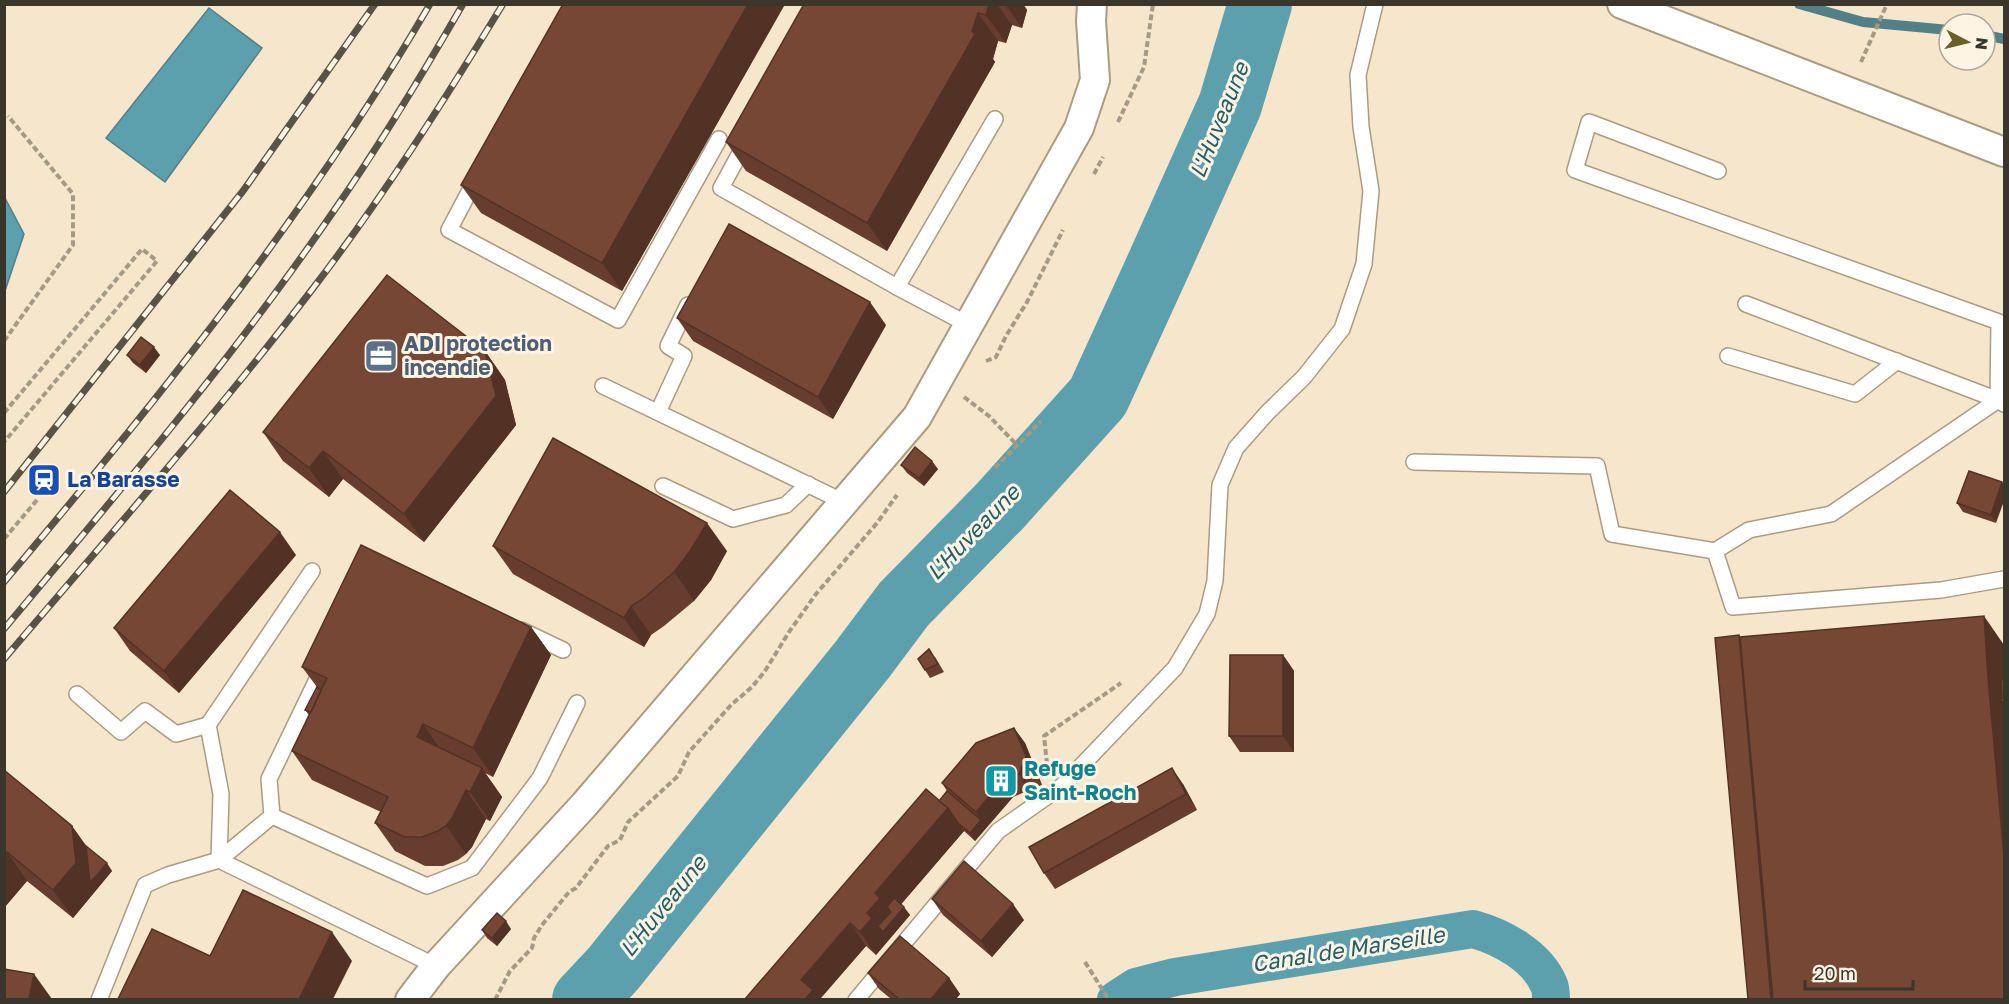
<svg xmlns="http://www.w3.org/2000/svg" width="2009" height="1004" viewBox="0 0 2009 1004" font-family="'Golos Text',sans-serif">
<rect width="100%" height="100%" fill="#f5e6cc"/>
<!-- water -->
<g fill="#5c9fad" stroke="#528086" stroke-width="1.5">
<path d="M209 8 262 48 165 182 106 138Z"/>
<path d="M5 198 24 234 5 291H4Z"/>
</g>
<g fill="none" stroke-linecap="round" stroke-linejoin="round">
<!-- stream -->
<g stroke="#528086" stroke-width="10">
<path d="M1799 4 1863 22 1949 30"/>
<path d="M1985 35 2004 39"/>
</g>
<!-- canal -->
<path stroke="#5c9fad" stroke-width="38" d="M1116 1000 1136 987 1175 977 1473 929C1502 937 1537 956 1549 985 1551 989 1551 995 1551 1000"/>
<!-- river -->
<path stroke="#5c9fad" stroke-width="64" d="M584 1000 613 969 862 660 904 604 1000 506 1098 397 1157 268 1230 105 1260 4"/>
<defs>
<g id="lane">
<path d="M746 142 721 188 897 287"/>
<path d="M1718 171 1589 122 1575 170 1999 322 1998 400 2004 404"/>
<path d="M477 177 449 230 618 320 719 139"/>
<path d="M1746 304 1998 400"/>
<path d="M969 325 897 287 995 119"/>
<path d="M1728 356 1855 394 1897 361"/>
<path d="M603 386 844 502"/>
<path d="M658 412 684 356 668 346 688 305"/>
<path d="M1414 462 1597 466 1612 534 1715 551 1733 607 1941 590 2004 579"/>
<path d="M663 486 733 519 786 505 808 484"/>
<path d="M1715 551 1749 530 1831 514 1998 400"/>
<path d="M521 630 563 650"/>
<path d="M77 694 121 732 145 711 176 734 208 725"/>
<path d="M272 816 427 886 472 868 540 778 577 703"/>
<path d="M219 860 221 794 208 725 312 571"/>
<path d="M219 860 436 966"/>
<path d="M99 1000 145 885 168 875 219 860 272 816 269 779 323 667"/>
<path d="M856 1000 998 831 1062 786 1175 668 1207 614 1215 581 1220 485 1236 448 1268 412 1304 377 1342 329 1364 264 1371 191 1361 127 1358 75 1375 4"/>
</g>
<g id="street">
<path d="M1622 4 2004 152"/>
<path d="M410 1000 436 966 585 804 917 417 1079 128 1095 80 1091 21 1092 4"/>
</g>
</defs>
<!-- lane casing -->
<use href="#lane" stroke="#aa9c83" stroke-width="18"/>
<!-- street casing -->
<use href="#street" stroke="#aa9c83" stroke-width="32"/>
<!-- path -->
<g stroke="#a49a86" stroke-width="4" stroke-dasharray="6 3" stroke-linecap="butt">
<path d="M1861 62 1887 4"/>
<path d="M1118 122 1144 67 1153 4"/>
<path d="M1094 174 1103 157"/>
<path d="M4 341 73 245V194L8 116"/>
<path d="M986 361 996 357 1006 336 1027 302 1063 230"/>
<path d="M964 397 989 416 1017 445"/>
<path d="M4 413 142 249 157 261 4 442"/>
<path d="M995 468 1041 421"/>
<path d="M4 539 37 500"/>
<path d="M1047 764 1044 736 1121 683"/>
<path d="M1085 962 1109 1000"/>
<path d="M495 1000 510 971 532 948 534 938 542 925 569 892 576 888 608 846 620 840 628 822 678 776 689 752 731 705 752 687 765 671 789 632 816 594 877 523 897 495"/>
</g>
<!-- lane -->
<use href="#lane" stroke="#fff" stroke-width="15"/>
<!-- street -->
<use href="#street" stroke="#fff" stroke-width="28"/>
<defs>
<g id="rail">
<path d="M4 492 243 191 375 4"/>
<path d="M4 582C159 399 309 212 430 4"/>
<path d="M4 629C118 493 233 358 333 212 380 145 422 75 463 4"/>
<path d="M4 659C109 536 216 415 314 287 383 197 444 101 503 4"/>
</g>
</defs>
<!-- rail casing -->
<use href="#rail" stroke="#595345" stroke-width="7"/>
<!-- rail -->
<use href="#rail" stroke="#fdf4e4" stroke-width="4.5" stroke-dasharray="14" stroke-linecap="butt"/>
</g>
<!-- wall -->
<g fill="#663d2e">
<path d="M563 4H785L622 291 481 213 461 185Z"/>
<path d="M804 4H1023L1027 10 1022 28 1012 25 1006 43 998 41 993 59 995 62 887 251 746 171 726 142Z"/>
<path d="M677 318 886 325 833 419 693 341Z"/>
<path d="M485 351 505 380 516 425 424 542 343 479 329 497 283 461 263 432Z"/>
<path d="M127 355H160L146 373 133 363Z"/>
<path d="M901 465 938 469 924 486 907 473Z"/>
<path d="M1969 471 1996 523 1963 512 1957 503Z"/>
<path d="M493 546 727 551 711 580 694 601 664 626 651 635 644 647 513 574Z"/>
<path d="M296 555 179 693 130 651 114 628Z"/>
<path d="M531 627 551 655 493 777 485 773 502 797 490 821 486 819 472 847 466 854 458 860 443 866H425L395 851 375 823 381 812 312 780 292 751 309 715 305 710 317 687 302 667Z"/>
<path d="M1283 655 1294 671V752H1240L1229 736Z"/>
<path d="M935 657 944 672 930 678 925 670Z"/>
<path d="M1014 728 1025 743 1042 785 1013 797 975 841 964 831 901 904 910 915 876 955 866 946 820 999H745L939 801 947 791 942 783Z"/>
<path d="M4 770 72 826 86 846 112 871 73 918 27 881 4 908Z"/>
<path d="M1183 784 1197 810 1055 889 1044 873Z"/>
<path d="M932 899 1024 920 992 957 943 915Z"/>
<path d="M511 929 497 946 487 938 482 930Z"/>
<path d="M868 973 949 978 960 994 956 999H891L879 989Z"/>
</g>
<!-- shaded-wall -->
<g fill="#533226">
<path d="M748 4H785L622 291 602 263Z"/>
<path d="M989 4H997L1012 25 1006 43 986 15Z"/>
<path d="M1005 4H1023L1027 10 1022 28Z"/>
<path d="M978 13 998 41 993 59 995 62 887 251 867 223 972 31Z"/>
<path d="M870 302 886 325 833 419 818 397Z"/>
<path d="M154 347 160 355 146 373 140 365Z"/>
<path d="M485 351 505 380 516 425 424 542 404 514Z"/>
<path d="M323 451 343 479 329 497 309 468Z"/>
<path d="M932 461 938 469 924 486 919 478Z"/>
<path d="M2002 482 2004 485V501L1996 523 1991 515Z"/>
<path d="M707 523 727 551 711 580 694 601 674 572Z"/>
<path d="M280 532 296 555 179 693 164 671Z"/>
<path d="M631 606 651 635 644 647 624 618Z"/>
<path d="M1984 616 2004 645V698L2002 699 2004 702V856L1988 678Z"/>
<path d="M531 627 551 655 493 777 473 748Z"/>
<path d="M1739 635 1755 658 1785 999H1771Z"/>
<path d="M1283 655 1294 671V752L1283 736Z"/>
<path d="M423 724 443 753 417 737Z"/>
<path d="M1014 728 1025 743 1042 785 1036 775 1024 782 1019 774Z"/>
<path d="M482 768 502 797 490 821 470 792Z"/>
<path d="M1172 768 1183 784 1197 810 1186 794Z"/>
<path d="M1002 781 1013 797 975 841 970 833 981 820 976 812Z"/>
<path d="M466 790 486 819 472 847 466 854 446 826Z"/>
<path d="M948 808 964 831 892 915 904 907 910 915 876 955 860 932 867 913 875 893Z"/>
<path d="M72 826 92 854 107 863 112 871 73 918 53 890Z"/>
<path d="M7 852 27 881 4 908V855Z"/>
<path d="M1013 904 1024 920 992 957 981 941Z"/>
<path d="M506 921 511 929 497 946 492 938Z"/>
<path d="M850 923 866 946 820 999H805L801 980Z"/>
<path d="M332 932 352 961 333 999H299Z"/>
<path d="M34 974 52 999H29Z"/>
<path d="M949 978 960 994 956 999H931Z"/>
</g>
<!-- building -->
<g fill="#774736" stroke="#533226" stroke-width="1.5">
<path d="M563 4H748L602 263 461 185Z"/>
<path d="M804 4H989L986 15 978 13 972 31 975 34 867 223 726 142Z"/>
<path d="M729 224 870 302 818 397 677 318Z"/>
<path d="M387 275 485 351 496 396 404 514 323 451 309 468 263 432Z"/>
<path d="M141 337 154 347 140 365 127 355Z"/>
<path d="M553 438 707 523 690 551 674 572 644 598 631 606 624 618 493 546Z"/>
<path d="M915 447 932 461 919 478 901 465Z"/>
<path d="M1969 471 2002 482 1991 515 1957 503Z"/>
<path d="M230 490 280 532 164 671 114 628Z"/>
<path d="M361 545 531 627 473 748 423 724 417 737 482 768 470 792 466 790 452 818 446 826 438 831 422 837H405L375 823 388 797 292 751 327 678 302 667Z"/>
<path d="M1984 616 1988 678 2004 856V999H1773L1740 637Z"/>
<path d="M1739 635 1771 999H1748L1715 638Z"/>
<path d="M929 649 938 664 925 670 918 659Z"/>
<path d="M1230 655H1283V736H1229Z"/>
<path d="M2001 680H2004V698L2002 699Z"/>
<path d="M317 687 321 690 311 712 305 710Z"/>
<path d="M1014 728 1026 756 1019 774 1002 781 976 812 942 783 976 743Z"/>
<path d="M1031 764 1036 777 1024 782Z"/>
<path d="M1172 768 1186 794 1044 873 1029 847Z"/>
<path d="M4 770 72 826 76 863 53 890 7 852 4 855Z"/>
<path d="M926 789 948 808 875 893 880 898 867 913 872 918 860 932 850 923 801 980 813 990 805 999H745Z"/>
<path d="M947 791 981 820 970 833 958 823 948 808 939 801Z"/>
<path d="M86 846 107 863 90 883Z"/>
<path d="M964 861 1013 904 981 941 932 899Z"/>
<path d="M243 890 332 932 299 999H118L152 929 210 956Z"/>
<path d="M894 898 904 907 883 932 878 926 891 912 887 907Z"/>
<path d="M497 913 506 921 492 938 482 930Z"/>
<path d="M900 936 949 978 931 999H899L868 973Z"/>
<path d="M4 969 34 974 29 999H4Z"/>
</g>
<!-- icons -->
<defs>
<symbol id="office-square" viewBox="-11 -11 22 22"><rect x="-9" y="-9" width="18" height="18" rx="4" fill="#5c6f8a" stroke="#fdf4e4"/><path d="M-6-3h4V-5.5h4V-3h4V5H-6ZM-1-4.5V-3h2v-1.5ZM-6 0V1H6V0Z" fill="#fff"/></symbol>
<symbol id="station-square" viewBox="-11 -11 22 22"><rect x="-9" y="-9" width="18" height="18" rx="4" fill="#1a4fb4" stroke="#fdf4e4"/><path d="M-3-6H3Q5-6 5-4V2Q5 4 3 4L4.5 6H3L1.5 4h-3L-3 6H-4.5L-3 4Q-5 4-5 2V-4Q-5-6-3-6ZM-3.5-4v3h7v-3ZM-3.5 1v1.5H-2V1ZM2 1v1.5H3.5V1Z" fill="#fff"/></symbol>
<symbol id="building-square" viewBox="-11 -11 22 22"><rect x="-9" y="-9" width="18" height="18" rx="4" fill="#0f9aa8" stroke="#fdf4e4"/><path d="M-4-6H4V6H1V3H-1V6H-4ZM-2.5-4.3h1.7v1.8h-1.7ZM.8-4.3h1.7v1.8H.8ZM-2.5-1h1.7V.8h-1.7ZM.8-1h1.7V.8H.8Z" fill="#fff"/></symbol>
</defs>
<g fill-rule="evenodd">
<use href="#office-square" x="362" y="337" width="38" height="38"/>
<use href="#station-square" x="25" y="461" width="38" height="38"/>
<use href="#building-square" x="982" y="762" width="38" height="38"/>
</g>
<g text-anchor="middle" stroke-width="6" stroke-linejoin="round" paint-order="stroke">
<!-- service labels -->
<g font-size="21" font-weight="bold" fill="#4e5e75" stroke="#fdf4e4" text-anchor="start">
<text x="404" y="351">ADI protection<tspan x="404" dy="24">incendie</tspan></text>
</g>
<!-- transit labels -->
<g font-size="21" font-weight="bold" fill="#164399" stroke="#fdf4e4" text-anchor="start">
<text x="67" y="487">La Barasse</text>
</g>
<!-- culture labels -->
<g font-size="21" font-weight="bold" fill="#0d838f" stroke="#fdf4e4" text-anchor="start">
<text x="1024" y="776">Refuge<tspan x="1024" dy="24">Saint-Roch</tspan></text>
</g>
<!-- water labels -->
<g font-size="22" font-style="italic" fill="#255d68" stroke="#fdf4e4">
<text transform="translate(1219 120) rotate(-68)" y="8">L'Huveaune</text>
<text transform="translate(973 532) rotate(-46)" y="8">L'Huveaune</text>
<text transform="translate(663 906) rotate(-51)" y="8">L'Huveaune</text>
<text transform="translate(1348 949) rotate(-9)" y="8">Canal de Marseille</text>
</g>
</g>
<!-- border -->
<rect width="2009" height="1004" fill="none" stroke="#3b362b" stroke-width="12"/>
<!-- north arrow -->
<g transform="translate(1967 42) rotate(97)"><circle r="28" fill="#fdf4e4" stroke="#afa89a" stroke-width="1.5"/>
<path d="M0-4.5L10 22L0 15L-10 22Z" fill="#6a5e2b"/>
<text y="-9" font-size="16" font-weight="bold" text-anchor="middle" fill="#3b362b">N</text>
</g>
<!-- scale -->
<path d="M1805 980v9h108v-9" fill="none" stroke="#3b362b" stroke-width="3"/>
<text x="1814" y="980" font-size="18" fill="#3b362b" stroke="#fdf4e4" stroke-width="4.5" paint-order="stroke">20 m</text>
</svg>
